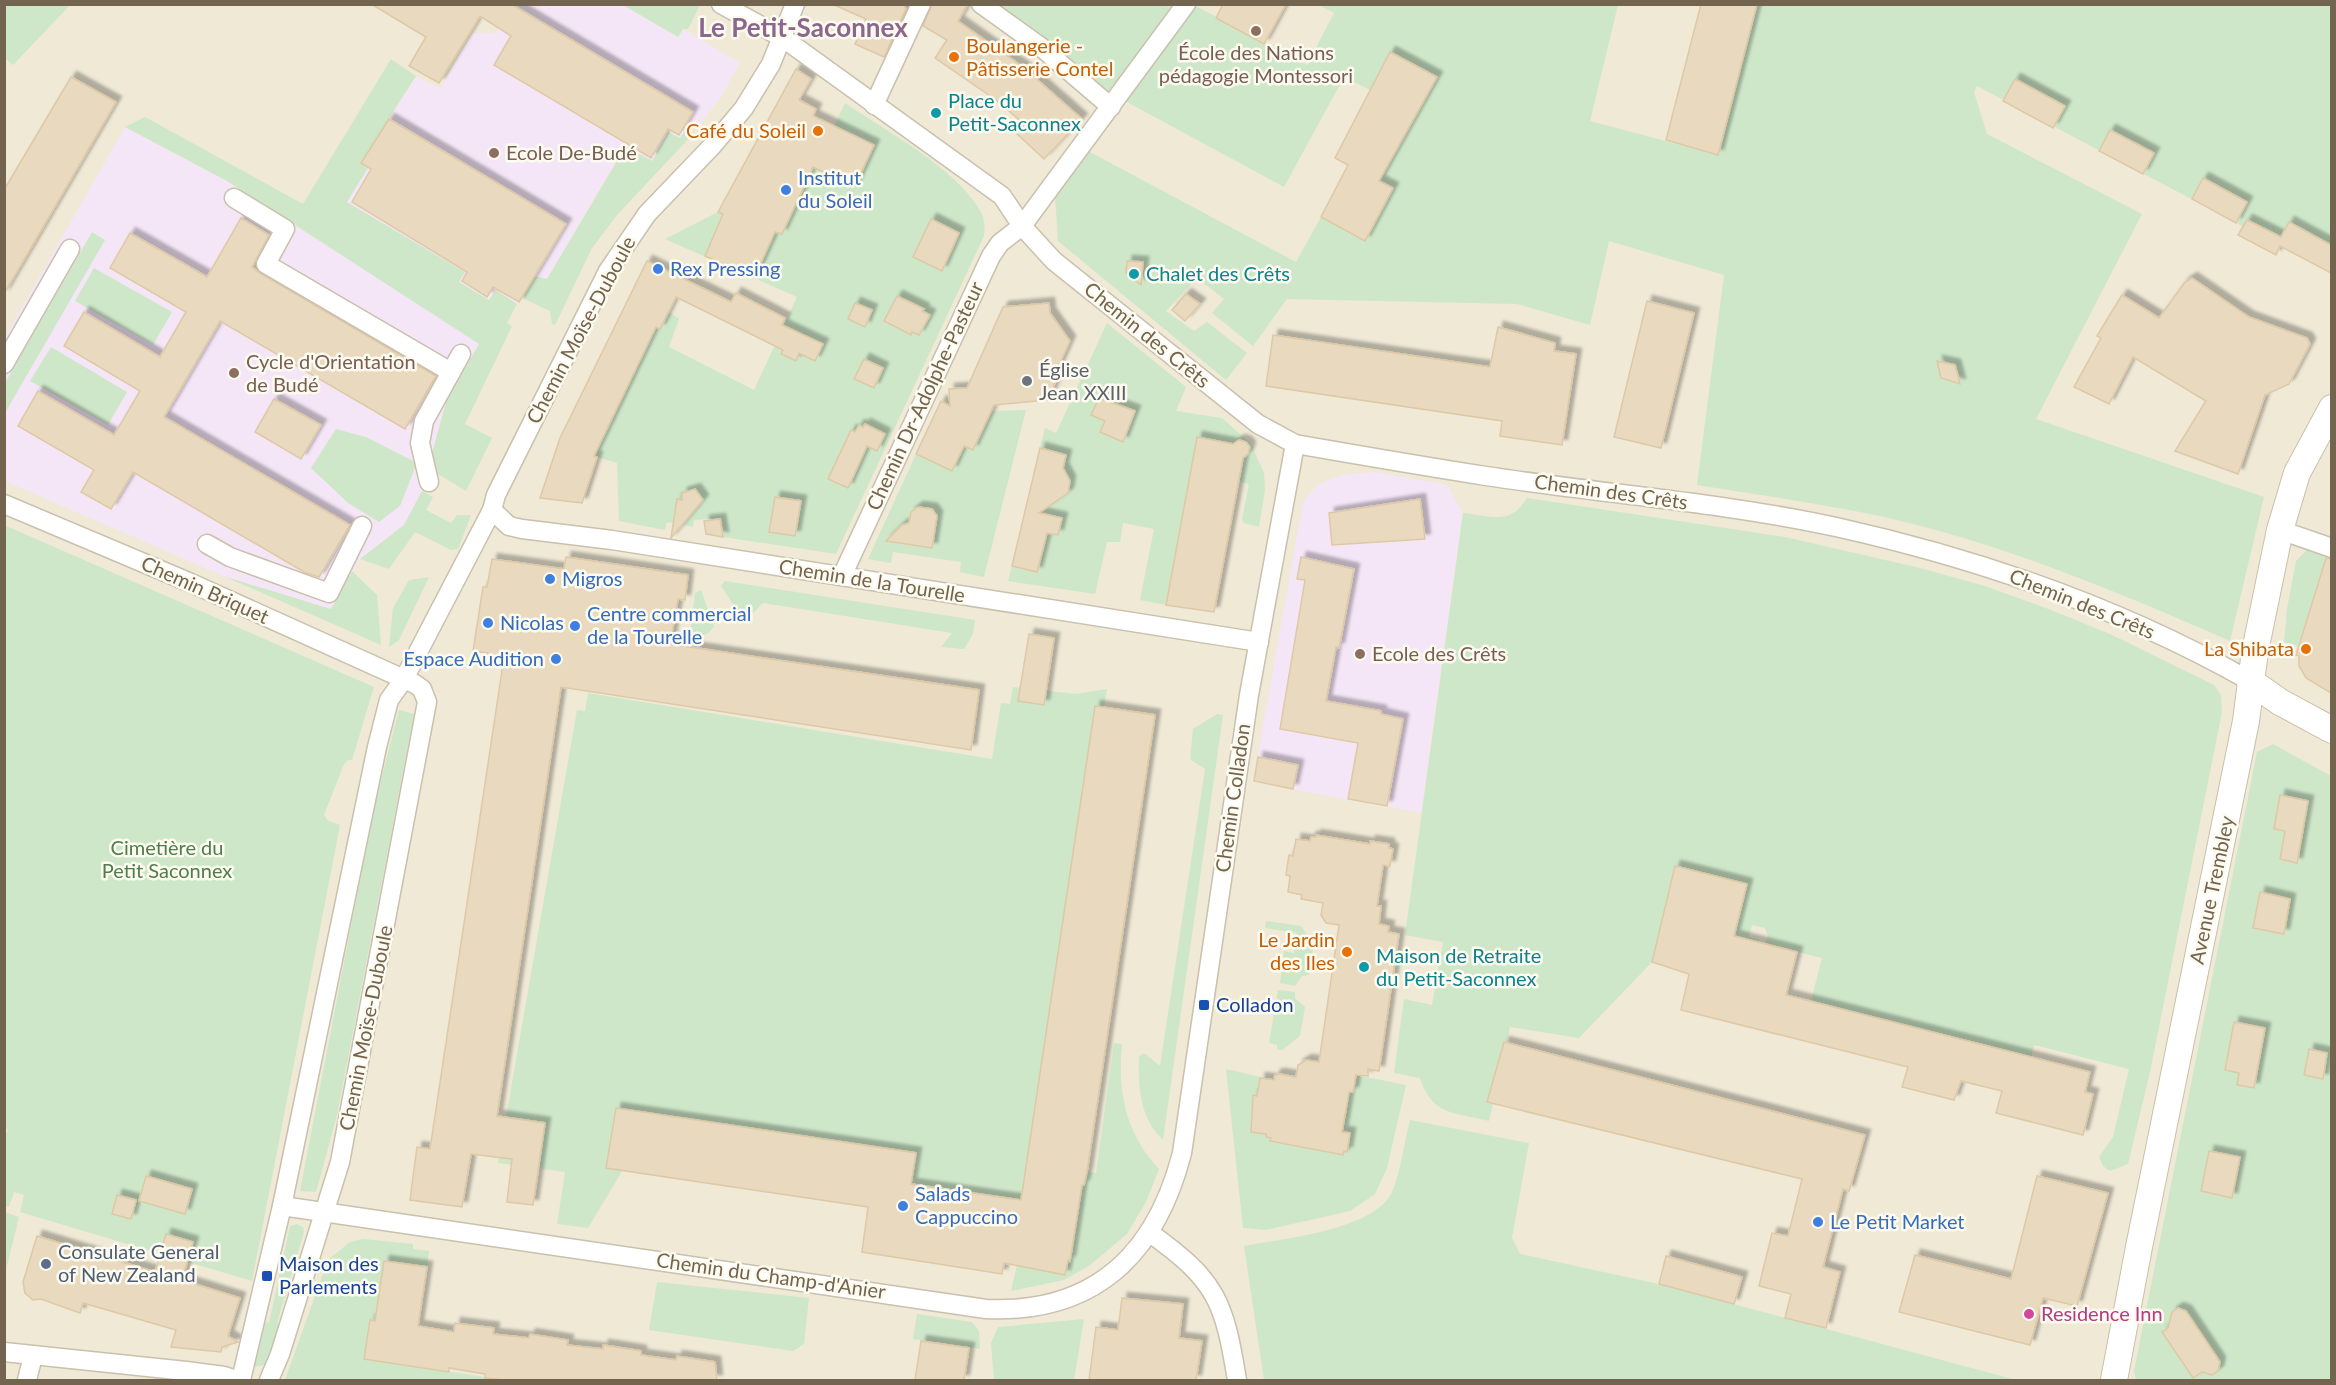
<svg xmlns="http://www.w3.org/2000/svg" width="2336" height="1385" viewBox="0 0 2336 1385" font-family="Lato,sans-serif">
<defs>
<filter id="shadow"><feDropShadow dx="5.5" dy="-5.5" stdDeviation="1.5" flood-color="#0004"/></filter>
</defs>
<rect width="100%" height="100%" fill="#fbf8ea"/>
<!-- residential -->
<rect fill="#efe9d6" x="5" y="5" width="2326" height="1375"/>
<!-- education -->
<g fill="#f5e6f7">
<path d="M513 5H623L678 37 683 29 740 63 721 97 698 127 690 123 681 138 668 132 652 161 625 146 547 279 534 277 517 304 496 290 489 300 459 281 464 272 347 202 368 168 361 163 416 76 440 89 473 33H496Z"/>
<path d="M125 127 227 181 480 344 446 402 422 491 404 525 360 559 331 609 226 577 5 481V337Z"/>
<path d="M1375 472 1447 485 1463 513 1421 813 1253 782 1303 502 1317 485 1342 475Z"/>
</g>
<!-- green -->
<g fill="#cee7c9">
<path d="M4 5 5 4 70 5 13 65 5 58Z"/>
<path d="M623 5 700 4V5L688 29H683L678 37Z"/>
<path d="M995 5H1194L1307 65 1334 13 1319 5H1618L1590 121 1718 155 1757 5H2331V245L2320 239 2309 261 1977 86 1974 92 1987 134 2142 214 2036 419 2264 497 2230 641C2118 592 2004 544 1884 517 1823 504 1759 495 1697 485L1724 275 1609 241 1590 325 1517 304 1287 299 1253 346 1212 313 1224 299 1197 278 1166 311 1194 331 1207 322 1247 353 1226 380 1058 241 1055 195 1088 151 1296 262 1321 217 1364 240 1392 188 1379 181 1437 77 1390 52 1370 90 1344 77 1284 187 1101 88Z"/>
<path d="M391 59 416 76 361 162 368 168 347 202 465 272 459 282 489 300 496 290 517 304 507 323 512 326 465 424 492 438 466 491 428 468 446 402 479 344 227 181 125 127 145 117 303 204Z"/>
<path d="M845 103C887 132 953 166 979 209 985 217 985 227 984 236L836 554 723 537 722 518 694 520 693 527 667 522 665 530 619 521 617 463 594 456 656 327 659 329 668 311 679 319 669 347 754 390 797 297 665 239 718 212 782 234Z"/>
<path d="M686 129 693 134 617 215 592 248 555 325 552 324 550 311 522 298 534 276 547 279 626 146 652 161 668 132 680 138Z"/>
<path d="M92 232 105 240 5 413V383Z"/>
<path d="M94 268 172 312 153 345 75 301Z"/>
<path d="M1107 323 1186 387 1176 411 1222 418 1251 444 1264 473 1265 490 1259 527 1244 523 1242 519 1249 484 1238 481 1243 458 1248 454 1250 447 1246 442 1239 440 1233 444 1197 438 1166 605 1140 600 1154 529 1123 523 1120 542H1107L1095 594 1008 581 1012 566 1037 572 1047 533 1062 518 1041 511 1043 501 1028 498 1031 487 1057 493 1066 455 1040 448 1045 428 1056 433Z"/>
<path d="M51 347 127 392 108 425 30 381Z"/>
<path d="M1026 410 984 577 960 572 961 562 893 552 891 563 868 559 916 454 952 471 964 446 973 449 991 411Z"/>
<path d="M336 429 366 437 417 463 400 506 379 522 348 503 311 468Z"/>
<path d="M422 491 433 497 426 510 451 523 457 515H471L458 549 451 550 415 532 389 569 360 559 404 525Z"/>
<path d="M1527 498 1785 537 1920 568 1985 586 2051 610 2110 634 2214 685 2221 695 2222 712 2150 1072 2128 1164 2110 1171 2103 1166 2099 1157 2113 1137 2129 1069 2034 1045 2031 1058 1811 1001 1822 958 1765 944 1768 936 1765 928 1752 925 1749 937 1760 940 1759 943 1734 936 1747 884 1676 866 1652 962 1579 1038 1510 1027 1489 1121C1454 1112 1432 1116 1420 1078L1394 1073 1404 999 1432 1005 1443 942 1405 935 1463 513C1492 516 1510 526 1527 498Z"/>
<path d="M4 525 374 687 352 760H348L344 764 324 815 327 820 340 825 252 1281 20 1212 24 1195 14 1192 9 1207 5 1206 4 1140 8 1129 4 1128Z"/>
<path d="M2310 547 2327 554 2298 646 2284 642 2287 609 2296 561Z"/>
<path d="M352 571 377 595 381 645 226 577 331 609Z"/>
<path d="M429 577 399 640 389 647 393 608 409 580Z"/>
<path d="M725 581 975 620 973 634 964 649 941 647 952 633 763 603 748 618H742L721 586Z"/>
<path d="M701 590 714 626C707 637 702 636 690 634L695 593Z"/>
<path d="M1013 687 1075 694 1107 689 1071 924 1040 1178 1084 1185 1087 1172 1096 1173 1114 1043 1122 1044C1117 1092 1126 1134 1159 1169L1146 1202 1127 1234 1090 1265 1064 1280 1011 1291 1017 1265 1070 1260 1079 1198 1027 1204 1012 1199 911 1184 916 1153 625 1109 618 1151 621 1173 588 1228 557 1224 565 1172 498 1163 577 710 585 711 588 693 992 759 1001 703 1010 704Z"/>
<path d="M399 710 414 714 337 1115 316 1192 300 1191 359 885 378 792Z"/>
<path d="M1217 714 1223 715 1163 1140C1140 1118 1138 1088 1139 1057L1144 1053 1160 1066 1205 769 1190 759 1193 729Z"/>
<path d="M2273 744 2331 776V1380H2136L2134 1371 2257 752Z"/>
<path d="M1266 921 1301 926 1314 944 1309 975 1302 976 1295 986 1280 983 1284 951 1294 953 1297 933 1265 928Z"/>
<path d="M1278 990 1295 992V998L1305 1007 1300 1036 1282 1050 1277 1049V1045L1269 1043Z"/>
<path d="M1226 1069 1274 1080 1275 1075 1279 1076 1349 1092H1353L1356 1075 1406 1085 1387 1168 1375 1194 1350 1211 1265 1230 1243 1228Z"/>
<path d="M1410 1120 1529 1143 1512 1238 1520 1254 1659 1284 2016 1380H1264L1244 1246C1281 1239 1375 1230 1392 1192 1401 1171 1404 1143 1410 1120Z"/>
<path d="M5 1212 19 1217 5 1274 4 1212Z"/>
<path d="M297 1224 303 1227 304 1232 277 1323 283 1326 267 1364 255 1367 252 1365 264 1322 269 1323 290 1226Z"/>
<path d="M363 1239 413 1244V1249L429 1251 427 1267 384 1261 375 1321 370 1320 365 1359 504 1380H285L328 1260 350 1242Z"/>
<path d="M657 1282 809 1298 804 1344 793 1351 649 1330Z"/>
<path d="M917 1314 972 1322 979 1331 980 1349 913 1339Z"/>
<path d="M1084 1319 1074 1380H994L991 1343 998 1327Z"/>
</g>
<!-- building -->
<g fill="#e8d9bf" stroke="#dec9a6" stroke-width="1.5" filter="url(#shadow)">
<path d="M371 4H511L693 112 679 135 668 129 651 158 494 65 511 36 480 16 439 83 409 66 426 37Z"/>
<path d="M832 4H903L906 9 884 57 855 44 866 19Z"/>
<path d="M932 4H968L958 21 1023 67 1082 119 1044 159 1016 133 1024 124 996 100 935 58 947 40 923 26Z"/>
<path d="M1223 4H1286L1264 44 1216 18Z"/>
<path d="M1701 4H1757L1718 155 1666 140Z"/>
<path d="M1390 52 1437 77 1379 181 1393 188 1365 241 1321 217 1348 165 1335 158Z"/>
<path d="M796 69 811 79 799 100 816 109 813 116 874 145 855 186 813 167 782 234 775 232 754 278 705 256 723 214 718 212Z"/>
<path d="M71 77 116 102 4 294V190Z"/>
<path d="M2015 79 2065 106 2053 128 2003 101Z"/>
<path d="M389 119 566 224 519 302 493 287 487 297 462 281 467 272 352 202 371 169 361 163Z"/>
<path d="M2110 130 2154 153 2143 174 2099 151Z"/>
<path d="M2203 178 2247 202 2236 223 2192 199Z"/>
<path d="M241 218 269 235 252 267 260 273 436 376 405 429 220 321 164 417 350 525 319 577 304 572 133 472 111 509 81 492 94 470 18 426 38 391 114 435 140 391 64 346 84 312 160 357 186 312 110 268 130 233 207 277Z"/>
<path d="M931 219 959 233 942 271 913 257Z"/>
<path d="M2247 220 2281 237 2289 222 2331 245V273L2280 246 2276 255 2238 235Z"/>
<path d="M647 261 731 302 736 293 785 318 782 325 823 344 815 361 799 353 796 361 781 354 783 350 759 338 676 297 660 329 656 327 594 456 597 457 582 503 540 498 560 438Z"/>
<path d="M1127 261 1143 262 1141 285 1126 273Z"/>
<path d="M2192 278 2249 317 2307 338 2310 344 2289 384 2265 395 2238 474 2175 451 2206 401 2133 357 2109 404 2074 387 2101 338 2097 336 2122 295 2159 318 2185 282Z"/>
<path d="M1186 294 1200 304 1185 321 1172 310Z"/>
<path d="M897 296 924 309 922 311 930 315 919 335 912 332 911 335 884 321Z"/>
<path d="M1647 301 1694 313 1661 448 1614 437Z"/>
<path d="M855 303 872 310 865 327 848 319Z"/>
<path d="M1049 303 1050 313 1070 341 1054 376H1058L1048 400 994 405 973 450 964 446 952 471 916 454 941 401 950 406 949 389 967 388 1003 307Z"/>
<path d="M1498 327 1555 343 1554 351 1576 354 1562 445 1500 436 1502 421 1266 386 1273 335 1490 367Z"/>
<path d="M864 359 883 368 874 388 854 379Z"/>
<path d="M1937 361 1955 365 1960 384 1941 378Z"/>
<path d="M1099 398 1135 411 1123 442 1100 432 1105 421 1091 415Z"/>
<path d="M274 399 321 425 301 459 255 432Z"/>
<path d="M865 424 885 434 877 451 867 446 848 488 828 479 851 430 855 432 859 425 863 427Z"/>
<path d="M1197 437 1233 444 1239 440 1246 442 1250 447 1248 454 1243 458 1214 612 1166 605Z"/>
<path d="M1040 448 1066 455 1063 468 1070 481 1068 493 1039 513 1062 518 1058 535 1047 533 1037 572 1012 566Z"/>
<path d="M695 489 703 500 671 538 677 499 682 500V493Z"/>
<path d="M775 497 801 501 795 536 769 532Z"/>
<path d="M1420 499 1425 539 1332 545 1329 513Z"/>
<path d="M918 507 932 509 937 516 932 548 886 541 902 525 909 523 911 512Z"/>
<path d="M720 519 723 537 706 534 704 521Z"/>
<path d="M566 557 688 575 685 600 678 599 670 644 979 690 971 750 561 687 497 1116 545 1123 533 1205 507 1202 512 1159 471 1154 462 1207 410 1200 417 1147 430 1149 503 664 487 662 488 653 473 651 483 587H487L492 559 564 569Z"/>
<path d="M1301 557 1354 569 1339 648 1336 647 1326 701 1381 711V714L1403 719 1387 806 1348 799 1358 743 1280 729 1305 580 1297 579Z"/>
<path d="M2326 558 2331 559V693L2306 678 2299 666V656L2296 655Z"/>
<path d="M1029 634 1054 638 1044 705 1018 701Z"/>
<path d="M1095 706 1155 715 1087 1172 1084 1185H1082L1070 1261 1068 1260 1065 1275 1004 1263 1002 1274 862 1252 868 1207 606 1168 616 1108 916 1153 911 1184 1021 1200Z"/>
<path d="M1258 757 1298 765 1293 789 1254 781Z"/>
<path d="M2280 795 2308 801 2297 863 2280 859 2285 831 2274 829Z"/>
<path d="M1316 835 1370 844V841L1389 844V848L1393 849 1390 866 1383 865 1377 906H1381L1379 924 1389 926 1388 932 1399 934 1379 1071 1368 1069V1076L1356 1075 1353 1092H1349L1342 1132 1350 1133 1347 1152 1344 1151 1343 1155 1270 1141 1271 1138 1266 1137V1134L1251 1132 1253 1095 1257 1096 1260 1078 1274 1080 1275 1075 1280 1074 1296 1077 1298 1065 1306 1060 1319 1062 1339 925 1326 923 1321 915 1323 903 1301 899 1302 895 1288 892 1290 876 1286 875 1289 855 1293 856 1296 839 1310 841 1311 837H1316Z"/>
<path d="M1675 866 1747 884 1734 936 1797 952 1786 995 2090 1072 2085 1092 2093 1094 2083 1135 1996 1113 2002 1091 1961 1081 1954 1100 1902 1087 1908 1067 1681 1010 1689 974 1652 962Z"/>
<path d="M2260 892 2290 899 2284 934 2253 928Z"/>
<path d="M2234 1022 2265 1028 2254 1088 2237 1085 2239 1073 2225 1070Z"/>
<path d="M1504 1042 1865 1135 1849 1191 1843 1189 1823 1267 1840 1272 1826 1328 1785 1318 1791 1294 1759 1286 1772 1233 1788 1236 1802 1179 1487 1102Z"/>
<path d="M2309 1049 2327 1053 2323 1079 2304 1075Z"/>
<path d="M2209 1151 2240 1157 2232 1198 2201 1191Z"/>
<path d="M146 1176 192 1189 185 1214 139 1201Z"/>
<path d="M2037 1176 2108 1193 2077 1306 2043 1298 2030 1345 1899 1312 1915 1255 2011 1279Z"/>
<path d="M117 1195 136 1200 131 1219 112 1214Z"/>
<path d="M166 1234 193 1242 182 1280 240 1298 228 1336 238 1342 222 1347 221 1352 171 1347 176 1330 83 1303 80 1313 41 1299 33 1300 25 1293 23 1282 37 1236 155 1272Z"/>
<path d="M1666 1256 1742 1277 1734 1304 1659 1284Z"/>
<path d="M384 1261 427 1267 418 1326 454 1332 455 1323 494 1328 493 1334 529 1338 530 1334 568 1340 567 1345 603 1349V1345L641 1351V1355L676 1360 677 1356 715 1362 717 1380H504L485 1378V1374L449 1368V1372L364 1359 370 1320 375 1321Z"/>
<path d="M1122 1298 1183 1304 1179 1338 1202 1341 1196 1380H1089L1096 1327 1118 1330Z"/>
<path d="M2178 1308 2186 1311 2220 1362 2218 1371 2212 1375 2202 1372 2193 1378 2162 1332 2168 1328 2172 1312Z"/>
<path d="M921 1341 969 1348 964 1380H915Z"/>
</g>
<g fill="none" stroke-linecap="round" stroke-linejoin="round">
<defs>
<g id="street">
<path d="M721 4 783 38 1002 196 1022 226 1054 261 1258 424 1295 444C1358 455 1422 466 1486 476 1603 494 1721 502 1836 527 1980 559 2121 608 2250 681"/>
<path d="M981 4 1041 47 1111 107"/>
<path d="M874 105 921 4"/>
<path d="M234 198 285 229 266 264 451 372"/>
<path d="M4 364 70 249"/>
<path d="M429 482 420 443 424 421 461 354"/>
<path d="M4 504 191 583 415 684 422 689 427 702 340 1162 280 1354 269 1380"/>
<path d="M492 510 509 526 522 529 612 540 1259 642"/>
<path d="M2280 530 2332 548"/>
<path d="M207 544 230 557 329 593 362 526"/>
<path d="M842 576 991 256 1000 243 1022 226 1186 4"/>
<path d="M282 1206 986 1309C1095 1314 1156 1254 1182 1153L1249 695 1295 444"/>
<path d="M1150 1233C1217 1281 1224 1301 1237 1380"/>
<path d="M4 1352 186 1371 224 1376 237 1380"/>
<path d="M27 1380 33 1356"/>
<path d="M241 1380 282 1206 377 747 389 700 404 679 492 510 496 495 608 271 647 214 713 145 744 108 771 64 795 4"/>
</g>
<g id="secondary">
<path d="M2250 681 2280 702 2332 730"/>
<path d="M2114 1380 2139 1247 2246 721 2255 651 2280 530 2297 473 2332 408"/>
</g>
</defs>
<!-- street casing -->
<use href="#street" stroke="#c9c0ad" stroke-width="21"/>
<!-- secondary casing -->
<use href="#secondary" stroke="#cabfa9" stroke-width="28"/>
<!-- street -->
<use href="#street" stroke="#fff" stroke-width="18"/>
<!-- secondary -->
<use href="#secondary" stroke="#fff" stroke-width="26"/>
</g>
<!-- markers -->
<g fill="#8d6e63" stroke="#fdfbf0" stroke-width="2">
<circle cx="1256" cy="31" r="6"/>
<circle cx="494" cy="153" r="6"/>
<circle cx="234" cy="373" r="6"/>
<circle cx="1360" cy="654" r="6"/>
</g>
<g fill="#e8710a" stroke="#fdfbf0" stroke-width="2">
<circle cx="954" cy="57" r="6"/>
<circle cx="818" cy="131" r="6"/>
<circle cx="2306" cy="649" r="6"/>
<circle cx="1347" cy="952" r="6"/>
</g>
<g fill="#0f9aa8" stroke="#fdfbf0" stroke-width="2">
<circle cx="936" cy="113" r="6"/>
<circle cx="1134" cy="274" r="6"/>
<circle cx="1364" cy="967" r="6"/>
</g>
<g fill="#3f7fe0" stroke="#fdfbf0" stroke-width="2">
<circle cx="786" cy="190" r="6"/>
<circle cx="658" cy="269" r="6"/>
<circle cx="550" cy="579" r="6"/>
<circle cx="488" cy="623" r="6"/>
<circle cx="575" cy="626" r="6"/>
<circle cx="556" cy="659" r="6"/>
<circle cx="903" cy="1206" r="6"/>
<circle cx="1818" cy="1222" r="6"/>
</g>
<circle fill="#6b7280" stroke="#fdfbf0" stroke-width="2" cx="1027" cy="381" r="6"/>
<g fill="#1a4fb4" stroke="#fdfbf0" stroke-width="2">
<rect x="1198" y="999" width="12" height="12" rx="3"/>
<rect x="261" y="1270" width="12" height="12" rx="3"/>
</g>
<circle fill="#5c6f8a" stroke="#fdfbf0" stroke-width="2" cx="46" cy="1264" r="6"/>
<circle fill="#d1479c" stroke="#fdfbf0" stroke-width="2" cx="2029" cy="1314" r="6"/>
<g text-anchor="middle" stroke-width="5" stroke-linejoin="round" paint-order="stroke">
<!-- food labels -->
<g font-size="20" fill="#c56008" stroke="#fdfbf0" text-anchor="end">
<text x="966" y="53" text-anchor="start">Boulangerie -<tspan x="966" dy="23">Pâtisserie Contel</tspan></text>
<text x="806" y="138">Café du Soleil</text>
<text x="2294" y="656">La Shibata</text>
<text x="1335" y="947">Le Jardin<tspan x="1335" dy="23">des Iles</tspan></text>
</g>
<!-- education labels -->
<g font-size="20" fill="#785e54" stroke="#fdfbf0" text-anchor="start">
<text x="1256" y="60" text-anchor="middle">École des Nations<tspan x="1256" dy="23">pédagogie Montessori</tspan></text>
<text x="506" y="160">Ecole De-Budé</text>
<text x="246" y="369">Cycle d'Orientation<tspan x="246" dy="23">de Budé</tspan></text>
<text x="1372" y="661">Ecole des Crêts</text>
</g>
<!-- culture labels -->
<g font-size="20" fill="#0d838f" stroke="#fdfbf0" text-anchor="start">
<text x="948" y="108">Place du<tspan x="948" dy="23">Petit-Saconnex</tspan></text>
<text x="1146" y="281">Chalet des Crêts</text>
<text x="1376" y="963">Maison de Retraite<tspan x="1376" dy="23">du Petit-Saconnex</tspan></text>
</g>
<!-- shop labels -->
<g font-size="20" fill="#366cbe" stroke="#fdfbf0" text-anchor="start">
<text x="798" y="185">Institut<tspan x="798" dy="23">du Soleil</tspan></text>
<text x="670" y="276">Rex Pressing</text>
<text x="562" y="586">Migros</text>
<text x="587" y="621">Centre commercial<tspan x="587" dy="23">de la Tourelle</tspan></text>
<text x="500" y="630">Nicolas</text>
<text x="544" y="666" text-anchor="end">Espace Audition</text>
<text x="915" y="1201">Salads<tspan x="915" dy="23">Cappuccino</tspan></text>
<text x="1830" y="1229">Le Petit Market</text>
</g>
<!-- street labels -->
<g font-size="20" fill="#73644f" stroke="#fdfbf0">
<text transform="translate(581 330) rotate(-62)" y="7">Chemin Moïse-Duboule</text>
<text transform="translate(1147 335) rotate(39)" y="7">Chemin des Crêts</text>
<text transform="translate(925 396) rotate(-65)" y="7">Chemin Dr-Adolphe-Pasteur</text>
<text transform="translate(1611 492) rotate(8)" y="7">Chemin des Crêts</text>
<text transform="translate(872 581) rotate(9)" y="7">Chemin de la Tourelle</text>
<text transform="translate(205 590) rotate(24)" y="7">Chemin Briquet</text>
<text transform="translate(2082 604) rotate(22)" y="7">Chemin des Crêts</text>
<text transform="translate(1233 798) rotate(-82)" y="7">Chemin Colladon</text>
<text transform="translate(2212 890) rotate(-78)" y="7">Avenue Trembley</text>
<text transform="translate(366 1028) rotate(-79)" y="7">Chemin Moïse-Duboule</text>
<text transform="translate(771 1276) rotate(8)" y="7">Chemin du Champ-d'Anier</text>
</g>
<!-- worship labels -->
<g font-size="20" fill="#5b616d" stroke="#fdfbf0" text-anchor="start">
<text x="1039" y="377">Église<tspan x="1039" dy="23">Jean XXIII</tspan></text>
</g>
<!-- park labels -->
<g font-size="20" fill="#4f7d4c" stroke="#fdfbf0">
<text x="167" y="855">Cimetière du<tspan x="167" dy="23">Petit Saconnex</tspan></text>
</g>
<!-- transit labels -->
<g font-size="20" fill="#164399" stroke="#fdfbf0" text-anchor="start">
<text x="1216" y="1012">Colladon</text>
<text x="279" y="1271">Maison des<tspan x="279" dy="23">Parlements</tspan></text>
</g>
<!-- service labels -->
<g font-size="20" fill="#4e5e75" stroke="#fdfbf0" text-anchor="start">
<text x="58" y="1259">Consulate General<tspan x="58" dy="23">of New Zealand</tspan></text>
</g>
<!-- hotel labels -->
<g font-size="20" fill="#b23c85" stroke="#fdfbf0" text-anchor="start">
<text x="2041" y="1321">Residence Inn</text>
</g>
<!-- district labels -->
<g font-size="26" font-weight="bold" fill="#8b678e" stroke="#fdfbf0">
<text x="803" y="37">Le Petit-Saconnex</text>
</g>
</g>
<!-- border -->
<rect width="2336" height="1385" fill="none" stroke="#73644f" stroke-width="12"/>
</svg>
